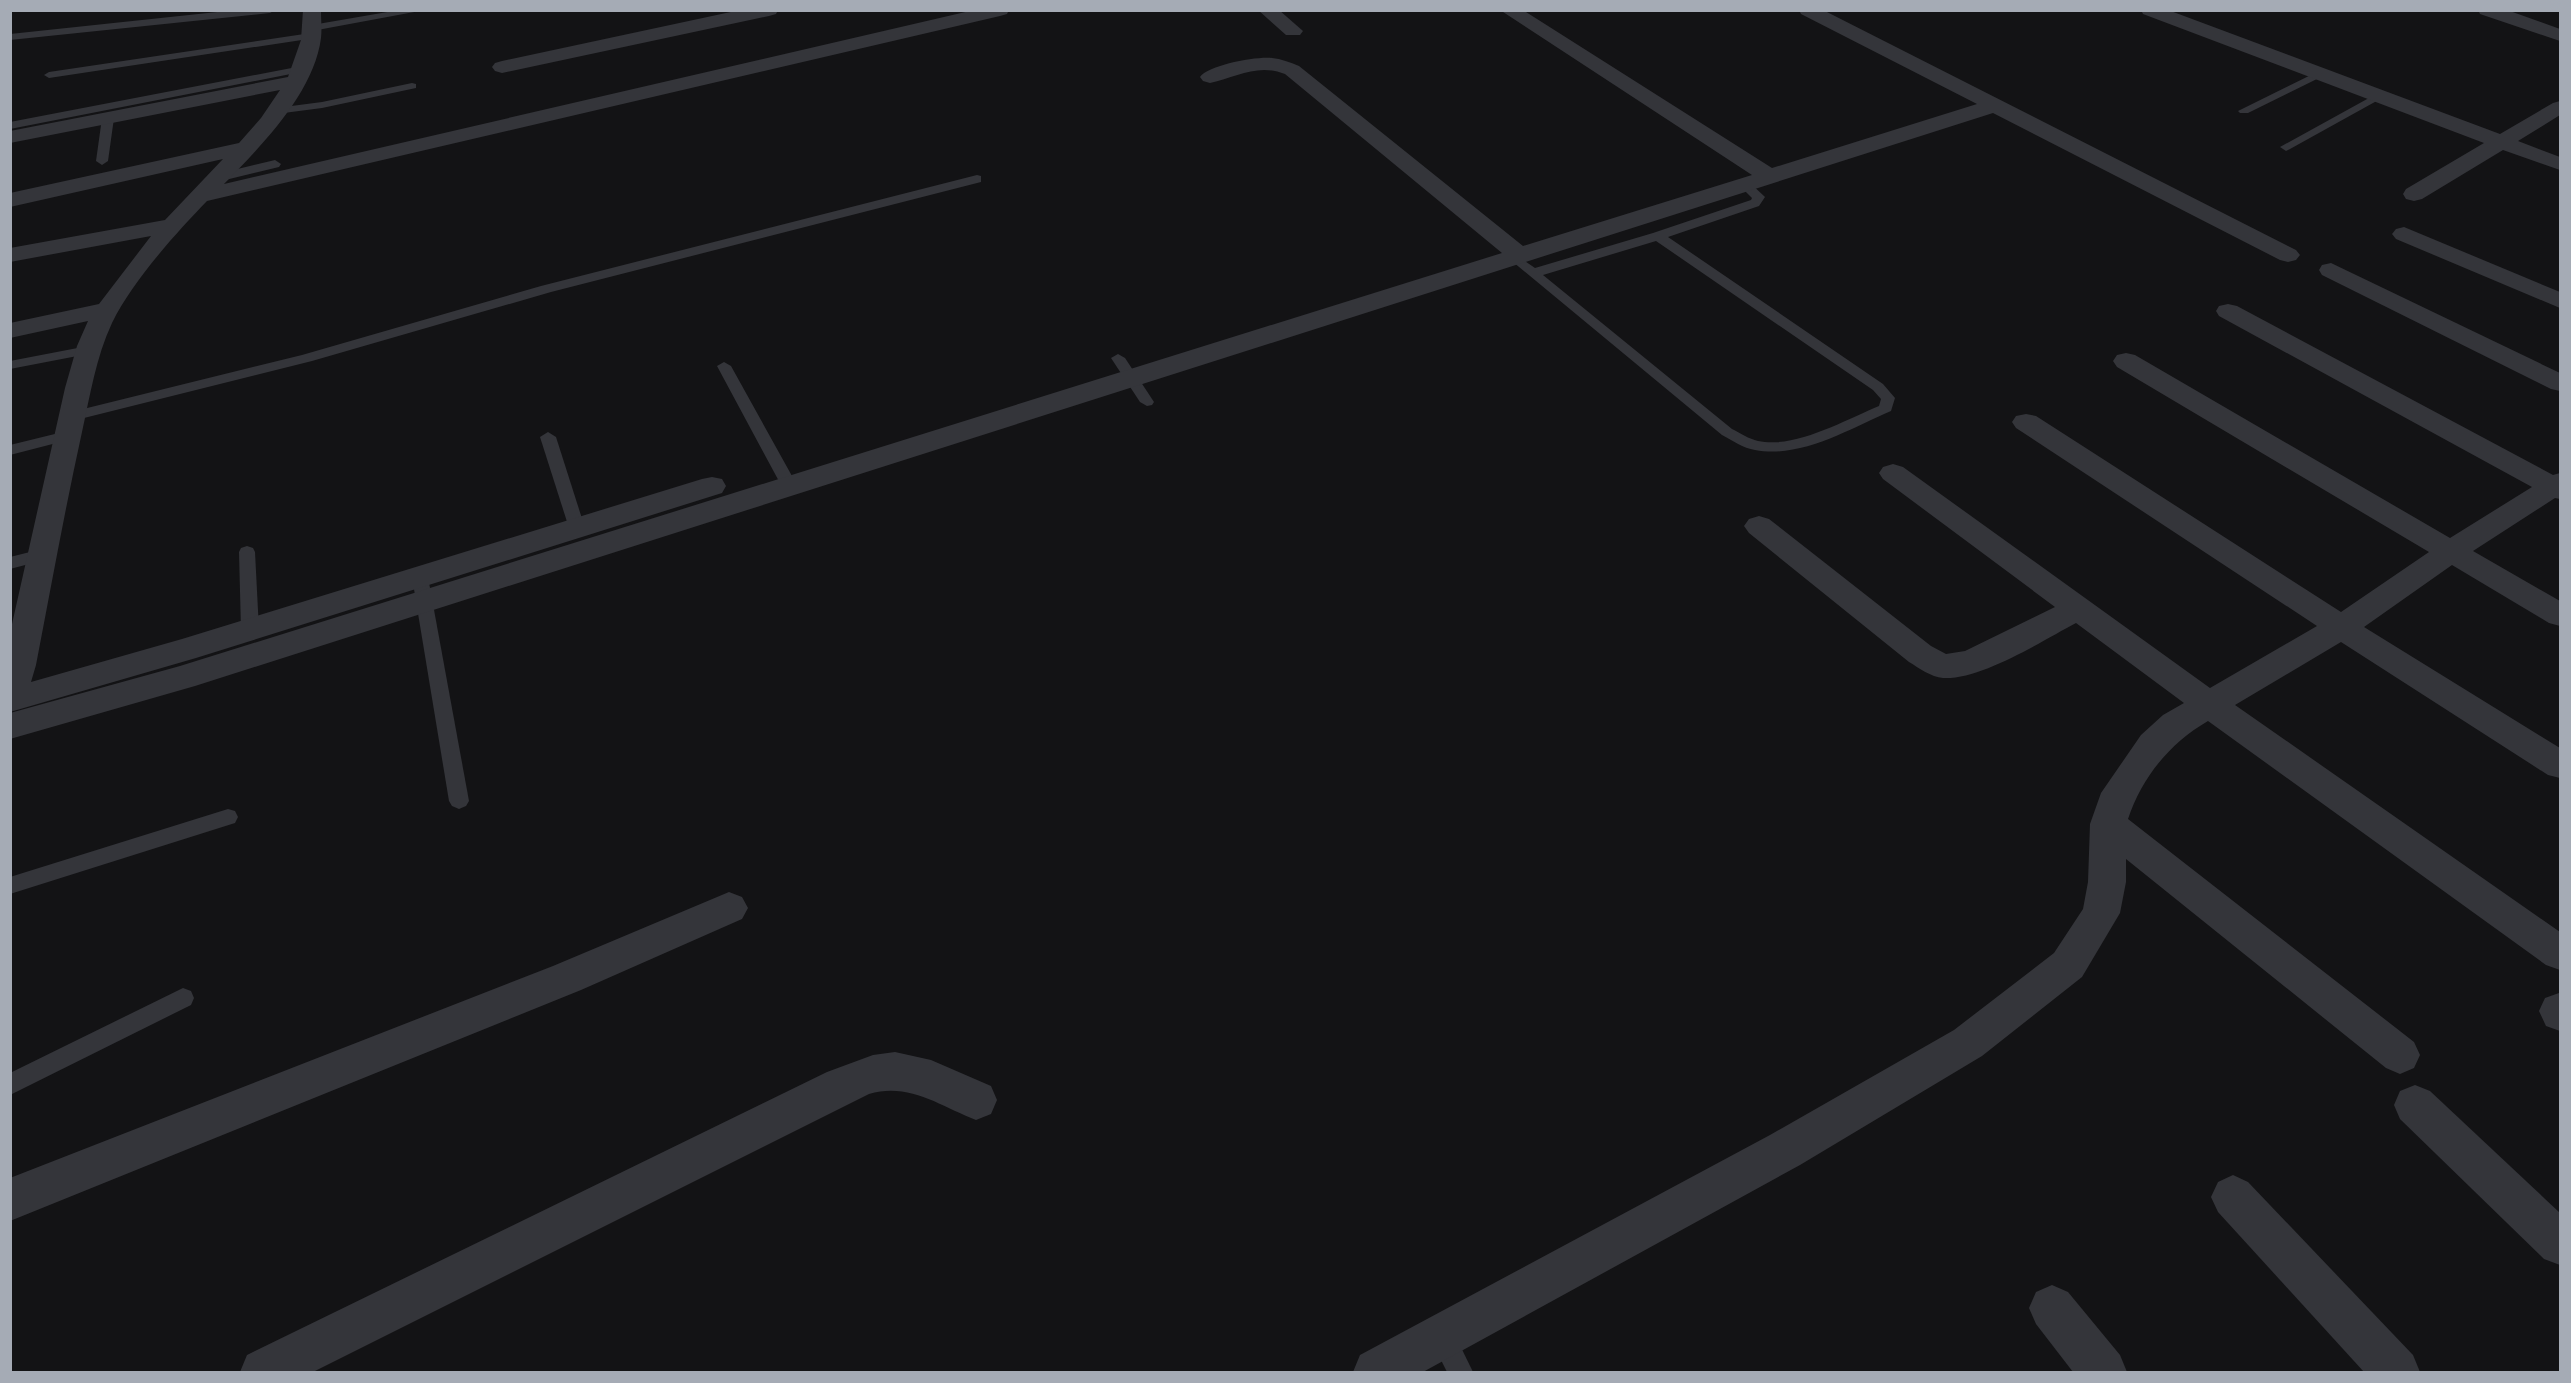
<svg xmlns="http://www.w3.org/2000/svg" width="2571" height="1383" viewBox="0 0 2571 1383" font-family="'Exo 2',sans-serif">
<rect width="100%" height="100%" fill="#131315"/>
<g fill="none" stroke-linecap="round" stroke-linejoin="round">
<!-- lane -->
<g fill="#34353a" fill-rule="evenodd">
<path d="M236 10H275L270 13 10 40V34Z"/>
<path d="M399 10H425L312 31 307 28 312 25Z"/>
<path d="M311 33 315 34V38L49 78 44 75 49 72Z"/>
<path d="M302 66 306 67V71L10 129V122Z"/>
<path d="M2319 71 2323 72V76L2248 113H2240L2238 111Z"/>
<path d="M412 83 416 84V88L322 108 276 114 270 111 276 108 322 102Z"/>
<path d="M2378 93 2384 96 2382 98 2290 149 2286 151 2280 147Z"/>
<path d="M108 115 114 118 108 161 102 165 96 161 102 118Z"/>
<path d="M275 160 281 164 279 167 217 182 211 178 213 175Z"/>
<path d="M977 175 981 176V182L551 292 312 361 72 421 65 416 67 413 302 355 541 286Z"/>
<path d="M1744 180 1748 181 1765 197 1759 206 1668 237 1883 384 1895 398 1891 411C1851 428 1801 459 1755 450 1743 448 1733 441 1722 435L1507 257 1513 253 1535 268 1653 233 1751 200 1752 198 1738 184ZM1656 241 1873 390 1881 399 1879 406C1845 420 1795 449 1758 441 1749 439 1740 433 1732 429L1543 275Z"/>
<path d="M88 346 95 350 93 353 10 369V361Z"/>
<path d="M1118 354 1125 358 1154 402 1152 405 1147 406 1140 402 1111 358Z"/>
<path d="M724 362 731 366 797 485 795 489H783L781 485 717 366Z"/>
<path d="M67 431 75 436 72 439 10 455V445Z"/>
<path d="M548 432 556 437 585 528 583 532H571L569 528 540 437Z"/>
<path d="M247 546 253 548 255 552 259 630 256 634 250 636 244 634 241 630 239 552 241 548Z"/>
<path d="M42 549 48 551 50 555 48 559 10 569V557Z"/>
<path d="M420 571 426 573 428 577 469 801 466 806 459 809 452 806 449 801 412 577 414 573Z"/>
<path d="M228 809 235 811 238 817 235 823 10 894V877Z"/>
<path d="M183 988 191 991 194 998 191 1005 10 1095V1073Z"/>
<path d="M1442 1323 1451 1327 1473 1372H1447L1429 1336 1433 1327Z"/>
</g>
<!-- street -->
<g fill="#34353a" fill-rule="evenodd">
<path d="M303 10H321C321 20 322 29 321 38 314 93 261 146 224 184L974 10H1009L1007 14 1000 16 207 201C175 234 132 282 112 323 96 357 90 396 82 432 65 509 51 587 36 665L31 682 182 639 702 479 712 477 722 479 726 486 722 493 196 658 10 712V633L65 388 77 346 88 321 10 338V323L99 304 151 236 10 262V248L165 220 223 159 10 207V193L239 143 261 118 280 90 10 143V131L288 77 301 40Z"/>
<path d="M740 10H778L776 14 769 16 502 73 495 71 492 67 495 63 502 61Z"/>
<path d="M1258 10H1279L1303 31 1300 35H1286Z"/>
<path d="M1500 10H1523L1772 168 1977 104 1801 14 1799 10H1823L2296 250 2300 255 2296 260 2288 262 2280 260 1993 113 195 686 10 739V713L180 666 1502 253 1285 74C1258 63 1236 77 1210 83L1203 81 1200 77C1208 65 1257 56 1272 58 1281 59 1290 62 1299 66L1523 246 1752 175Z"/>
<path d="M2141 10H2168L2500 134 2553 103 2560 101V115L2518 141 2560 157V170L2503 150 2422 199 2414 201 2406 199 2403 194 2406 189 2484 143 2143 14Z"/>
<path d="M2478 10H2507L2560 29V41L2480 14Z"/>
<path d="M2404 227 2560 292V308L2396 239 2392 234 2396 229Z"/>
<path d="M2331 263 2560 373V391L2551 389 2322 275 2319 270 2322 265Z"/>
<path d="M2228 304 2237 306 2553 475 2560 473V499L2555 498 2473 551 2560 601V626L2549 623 2452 565 2364 627 2560 748V778L2548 775 2341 642 2235 705 2560 932V970L2546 965 2208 721C2170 743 2142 777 2128 819L2414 1042 2420 1055 2414 1068 2400 1074 2386 1068 2126 859V882L2120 913 2082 977 1982 1056 1800 1165 1423 1372H1353L1360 1355 1770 1135 1954 1030 2054 953 2083 909 2088 882 2090 824 2101 793 2141 735 2163 715 2184 703 2076 623C2042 641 1981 680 1943 678 1931 677 1919 668 1909 662L1749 533 1744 526 1749 519 1759 516 1769 519 1931 646 1946 654 1965 651 2055 607 1883 479 1879 473 1883 467 1893 464 1903 467 2210 688 2317 626 2016 428 2012 422 2016 416 2026 414 2036 416 2341 612 2429 552 2117 367 2113 361 2117 355 2126 353 2135 355 2450 538 2532 487 2219 316 2216 311 2219 306Z"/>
<path d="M729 892 742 897 748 908 742 919 581 990 10 1221V1178L553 966Z"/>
<path d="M2559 993 2560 994V1031L2546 1026 2539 1011 2545 998Z"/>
<path d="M895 1052 931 1060 991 1086 997 1100 991 1114 976 1120C940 1106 909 1082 869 1094L313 1372H240L247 1355 827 1072 873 1055Z"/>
<path d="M2415 1085 2430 1091 2560 1213V1265L2544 1259 2400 1119 2394 1105 2400 1091Z"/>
<path d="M2233 1175 2248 1182 2413 1355 2420 1372H2364L2218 1212 2211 1197 2218 1182Z"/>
<path d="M2052 1285 2068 1292 2120 1355 2127 1372H2073L2036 1324 2029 1308 2036 1292Z"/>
</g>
</g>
<!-- border -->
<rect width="2571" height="1383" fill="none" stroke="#a5abb5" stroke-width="24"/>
</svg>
